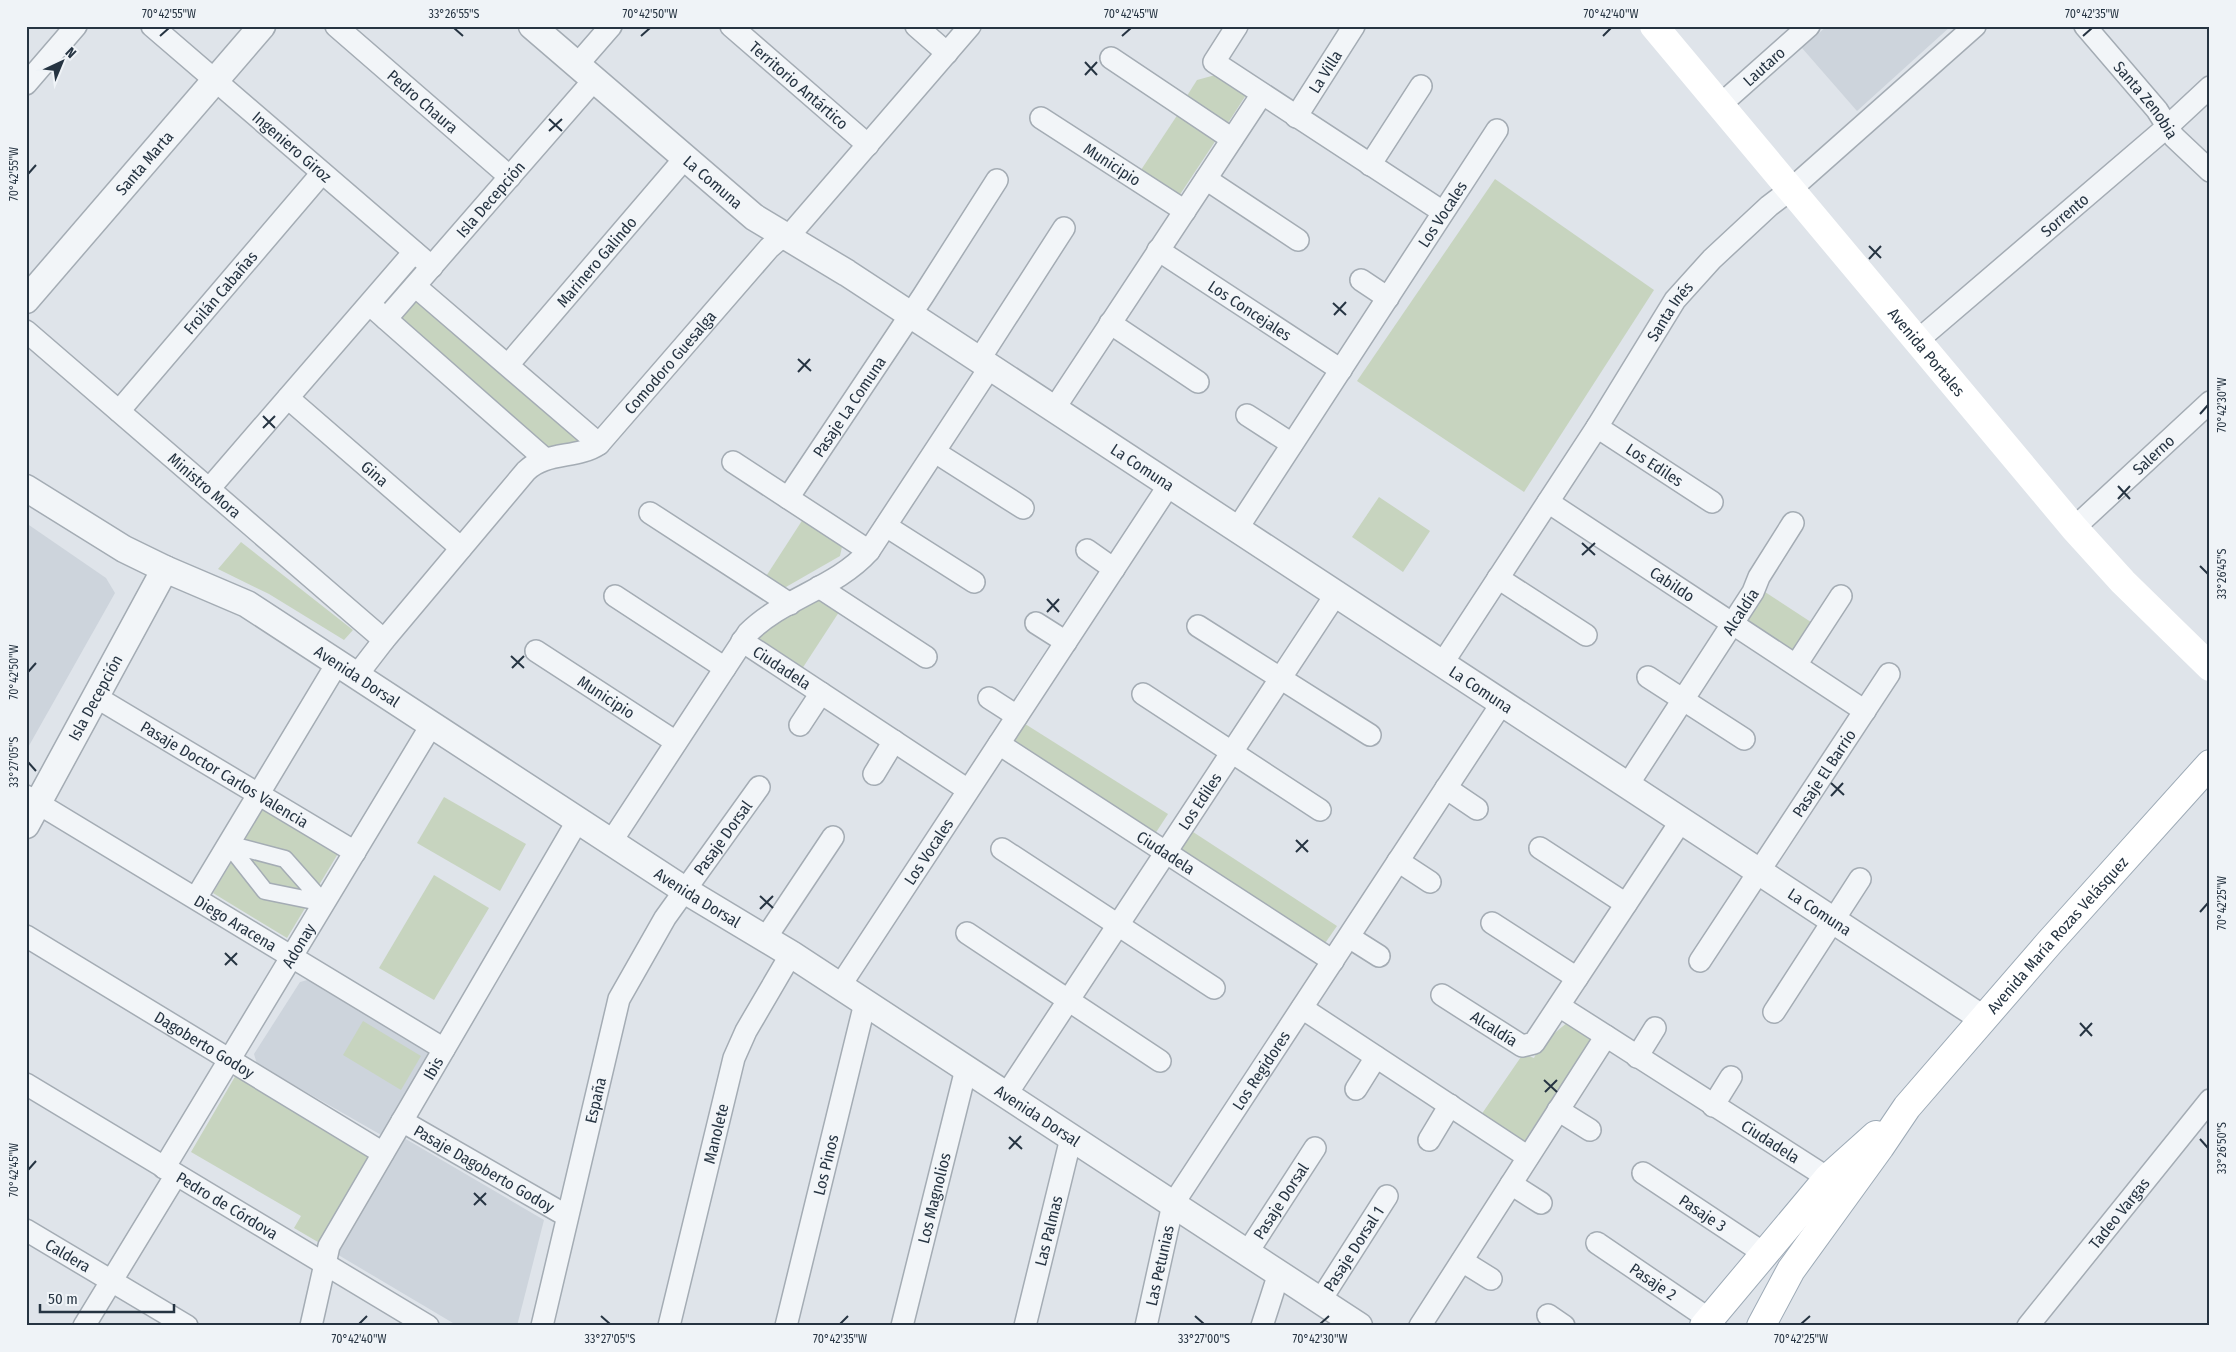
<svg xmlns="http://www.w3.org/2000/svg" width="2236" height="1352" viewBox="0 0 2236 1352" font-family="'Fira Sans Condensed',sans-serif">
<rect width="100%" height="100%" fill="#dfe4ea"/>
<!-- built -->
<g fill="#cdd4dc">
<path d="M1827 26H1951L1857 111 1802 48Z"/>
<path d="M26 523 106 578 115 593 26 751Z"/>
<path d="M311 979 430 1054 383 1136 257 1064 254 1054 300 982Z"/>
<path d="M404 1138 544 1220 517 1326H458L335 1253Z"/>
</g>
<!-- green -->
<g fill="#c7d4bf">
<path d="M1219 74 1248 92 1226 126 1185 99 1197 80Z"/>
<path d="M1180 111 1218 137 1175 202 1137 176Z"/>
<path d="M1495 179 1654 290 1524 492 1357 381Z"/>
<path d="M420 294 586 439 543 454 396 322Z"/>
<path d="M1379 497 1430 531 1403 572 1352 537Z"/>
<path d="M805 516 843 542 840 556 779 591 763 581Z"/>
<path d="M241 542 353 630 344 640 269 594 218 569Z"/>
<path d="M1765 592 1817 626 1795 659 1744 624Z"/>
<path d="M822 596 841 609 800 672 756 644 758 634Z"/>
<path d="M1022 722 1168 814 1153 837 1008 744Z"/>
<path d="M444 797 526 844 500 891 417 843Z"/>
<path d="M264 807 339 852 287 938 213 893Z"/>
<path d="M1190 830 1337 926 1321 949 1175 852Z"/>
<path d="M434 875 489 908 434 1000 379 968Z"/>
<path d="M363 1021 421 1056 401 1090 343 1055Z"/>
<path d="M1568 1022 1595 1034 1523 1143 1481 1115 1523 1054 1534 1058 1540 1045Z"/>
<path d="M236 1075 374 1156 323 1245 294 1228 301 1216 191 1152Z"/>
</g>
<g fill="none" stroke-linecap="round" stroke-linejoin="round">
<defs>
<path id="pedestrian" d="M228 844 285 859 324 903 265 891Z"/>
<g id="minor">
<path id="s1" d="M152 26 432 267"/>
<path id="s2" d="M336 26 510 177"/>
<path id="s3" d="M731 26 868 145"/>
<path d="M916 26 947 53"/>
<path d="M1237 26 1214 62 1443 212"/>
<path id="s4" d="M2085 26 2157 110 2174 137 2210 171"/>
<path d="M1111 58 1232 139"/>
<path d="M577 65 611 26"/>
<path d="M26 84 76 26"/>
<path id="s5" d="M1719 106 1809 26"/>
<path id="s6" d="M1296 117 1354 26"/>
<path id="s7" d="M1041 118 1185 211"/>
<path d="M1370 165 1421 86"/>
<path d="M1206 179 1298 240"/>
<path id="s8" d="M1158 250 1341 370"/>
<path d="M1361 280 1388 298"/>
<path d="M415 286 599 444"/>
<path d="M377 311 545 459"/>
<path id="s9" d="M386 319 594 80"/>
<path d="M1110 323 1198 382"/>
<path id="s10" d="M26 331 384 640"/>
<path id="s11" d="M1917 341 2167 127 2210 87"/>
<path d="M979 360 1064 228"/>
<path id="s12" d="M508 365 685 158"/>
<path id="s13" d="M288 398 461 548"/>
<path d="M1054 409 1262 94"/>
<path id="s14" d="M119 411 322 173"/>
<path d="M1247 415 1292 444"/>
<path id="s15" d="M1597 427 1712 502"/>
<path d="M935 452 1023 508"/>
<path d="M733 462 869 551"/>
<path d="M209 489 414 252"/>
<path id="s16" d="M788 498 923 296 997 180"/>
<path id="s17" d="M1548 502 1865 711"/>
<path d="M650 513 790 604"/>
<path d="M886 526 974 582"/>
<path id="s18" d="M2074 528 2210 402"/>
<path id="s19" d="M1237 529 1497 130"/>
<path d="M1087 550 1114 569"/>
<path d="M1498 578 1586 635"/>
<path d="M819 587 926 657"/>
<path d="M615 596 725 668"/>
<path d="M1036 623 1066 642"/>
<path d="M1198 626 1370 735"/>
<path id="s20" d="M742 641 968 790"/>
<path id="s21" d="M536 651 676 742"/>
<path id="s22" d="M1442 664 1597 427 1675 300 1712 259 1769 206 1790 190 1975 26"/>
<path d="M1796 665 1841 596"/>
<path id="s23" d="M357 675 384 640 526 471C546 451 577 459 599 444L769 248 777 241 788 237 970 26"/>
<path d="M1648 677 1744 739"/>
<path d="M1143 694 1320 810"/>
<path id="s24" d="M96 697 355 852"/>
<path d="M989 698 1017 716"/>
<path d="M800 725 821 693"/>
<path id="s25" d="M999 744 1333 961"/>
<path d="M874 774 894 741"/>
<path id="s26" d="M1627 786 1753 592 1759 577 1793 523"/>
<path d="M1446 788 1477 809"/>
<path id="s27" d="M26 796 444 1049"/>
<path d="M611 842 748 633C783 598 836 588 869 551L990 367"/>
<path d="M1540 848 1626 904"/>
<path d="M1002 849 1214 988"/>
<path d="M1398 861 1430 882"/>
<path d="M196 898 338 662"/>
<path d="M1492 923 1577 978"/>
<path d="M967 933 1160 1061"/>
<path id="s28" d="M26 936 383 1153"/>
<path d="M1349 937 1379 956"/>
<path d="M765 939 833 837"/>
<path id="s29" d="M1700 961 1889 674"/>
<path id="s30" d="M840 986 1169 485"/>
<path id="s31" d="M1442 995 1522 1046 1534 1043 1681 821"/>
<path id="s32" d="M1559 1006 1828 1178"/>
<path d="M1302 1008 1528 1157"/>
<path d="M1774 1012 1860 879"/>
<path d="M1637 1057 1655 1028"/>
<path id="s33" d="M26 1084 428 1326"/>
<path d="M1356 1089 1376 1057"/>
<path id="s34" d="M1006 1095 1336 594"/>
<path d="M1713 1106 1731 1077"/>
<path d="M1558 1110 1590 1130"/>
<path id="s35" d="M402 1121 567 1216"/>
<path d="M1429 1140 1450 1105"/>
<path id="s36" d="M164 1168 432 724"/>
<path id="s37" d="M1643 1173 1765 1254"/>
<path d="M1511 1184 1541 1203"/>
<path id="s38" d="M26 1230 187 1326"/>
<path id="s39" d="M1597 1243 1709 1319"/>
<path id="s40" d="M1247 1253 1315 1148"/>
<path d="M1462 1261 1491 1279"/>
<path id="s41" d="M1320 1301 1387 1196"/>
<path d="M1548 1315 1564 1326"/>
<path d="M84 1326 176 1175"/>
<path id="s42" d="M311 1326 329 1246 578 820"/>
<path id="s43" d="M542 1326 619 999 665 918 759 787"/>
<path id="s44" d="M669 1326 734 1058 746 1031 791 954"/>
<path id="s45" d="M786 1326 865 1003"/>
<path id="s46" d="M902 1326 966 1069"/>
<path id="s47" d="M1025 1326 1071 1138"/>
<path id="s48" d="M1146 1326 1173 1204 1502 703"/>
<path d="M1262 1326 1279 1273"/>
<path d="M1420 1326 1606 1036"/>
<path id="s49" d="M2028 1326 2210 1100"/>
</g>
<g id="tertiary">
<path id="s50" d="M532 26 754 217 847 273 1982 1018"/>
<path id="s51" d="M26 300 262 26"/>
<path id="s52" d="M26 488 124 549 165 569 247 604 686 891 791 954 1359 1326"/>
<path id="s53" d="M26 825 165 569"/>
</g>
<g id="primary">
<path d="M1704 1326 1828 1178 1876 1135"/>
<path id="s55" d="M1761 1326 1791 1270 1880 1147 1907 1107 2049 943 2210 764"/>
</g>
</defs>
<!-- pedestrian casing -->
<use href="#pedestrian" stroke="#a4acb4" stroke-width="19"/>
<!-- minor casing -->
<use href="#minor" stroke="#a4acb4" stroke-width="24"/>
<!-- tertiary casing -->
<use href="#tertiary" stroke="#a4acb4" stroke-width="29"/>
<!-- primary casing -->
<use href="#primary" stroke="#9daab6" stroke-width="30"/>
<!-- pedestrian -->
<use href="#pedestrian" stroke="#f2f5f8" stroke-width="16"/>
<!-- minor -->
<use href="#minor" stroke="#f2f5f8" stroke-width="21"/>
<!-- tertiary -->
<use href="#tertiary" stroke="#f2f5f8" stroke-width="26"/>
<!-- secondary -->
<path stroke="#fff" stroke-width="28" id="s54" d="M1654 26 2074 528 2123 582 2210 667"/>
<!-- primary -->
<use href="#primary" stroke="#fff" stroke-width="28"/>
</g>
<!-- ticks -->
<path fill="none" stroke="#263442" stroke-width="2" d="M454 28 463 36M160 36 169 28M641 36 650 28M1122 36 1131 28M1603 36 1611 28M2083 36 2092 28M1085 62 1097 75M1085 75 1097 62M549 119 562 131M549 131 562 119M28 174 36 165M1869 246 1881 258M1869 259 1881 246M1333 303 1346 315M1334 315 1346 302M798 359 811 371M798 372 810 359M2200 414 2208 405M263 416 275 428M263 428 275 416M2118 486 2130 499M2118 499 2130 486M1582 543 1595 555M1582 555 1595 543M2200 566 2208 574M1047 599 1059 612M1047 612 1059 599M511 656 524 668M512 668 524 656M28 672 36 663M28 762 36 771M1831 783 1844 795M1831 796 1843 783M1296 840 1308 852M1296 852 1308 840M760 896 773 908M760 909 773 896M2200 912 2208 903M225 953 237 965M225 965 237 953M2080 1023 2092 1036M2080 1036 2092 1023M1544 1080 1557 1092M1545 1092 1557 1080M1009 1137 1022 1149M2200 1139 2208 1148M1009 1149 1021 1136M28 1170 36 1161M474 1193 486 1205M474 1205 486 1193M601 1316 610 1324M1195 1316 1204 1324M359 1324 367 1316M840 1324 848 1316M1320 1324 1329 1316M1801 1324 1810 1316"/>
<g text-anchor="middle" stroke-width="4" stroke-linejoin="round" paint-order="stroke">
<!-- street labels -->
<g font-size="16" fill="#263442" stroke="#eff3f7">
<text dy="6" stroke="none"><textPath href="#s5" startOffset="60">Lautaro</textPath></text>
<text dy="6" stroke="none"><textPath href="#s6" startOffset="54">La Villa</textPath></text>
<text dy="6" stroke="none"><textPath href="#s3" startOffset="90">Territorio Antártico</textPath></text>
<text dy="6" stroke="none"><textPath href="#s4" startOffset="96">Santa Zenobia</textPath></text>
<text dy="6" stroke="none"><textPath href="#s2" startOffset="115">Pedro Chaura</textPath></text>
<text dy="6" stroke="none"><textPath href="#s1" startOffset="185">Ingeniero Giroz</textPath></text>
<text dy="6" stroke="none"><textPath href="#s51" startOffset="181">Santa Marta</textPath></text>
<text dy="6" stroke="none"><textPath href="#s7" startOffset="85">Municipio</textPath></text>
<text dy="6" stroke="none"><textPath href="#s50" startOffset="239">La Comuna</textPath></text>
<text dy="6" stroke="none"><textPath href="#s9" startOffset="159">Isla Decepción</textPath></text>
<text dy="6" stroke="none"><textPath href="#s19" startOffset="376">Los Vocales</textPath></text>
<text dy="6" stroke="none"><textPath href="#s11" startOffset="194">Sorrento</textPath></text>
<text dy="6" stroke="none"><textPath href="#s12" startOffset="136">Marinero Galindo</textPath></text>
<text dy="6" stroke="none"><textPath href="#s14" startOffset="156">Froilán Cabañas</textPath></text>
<text dy="6" stroke="none"><textPath href="#s8" startOffset="110">Los Concejales</textPath></text>
<text dy="6" stroke="none"><textPath href="#s22" startOffset="420">Santa Inés</textPath></text>
<text dy="6" stroke="none"><textPath href="#s54" startOffset="425">Avenida Portales</textPath></text>
<text dy="6" stroke="none"><textPath href="#s23" startOffset="452">Comodoro Guesalga</textPath></text>
<text dy="6" stroke="none"><textPath href="#s16" startOffset="110">Pasaje La Comuna</textPath></text>
<text dy="6" stroke="none"><textPath href="#s18" startOffset="108">Salerno</textPath></text>
<text dy="6" stroke="none"><textPath href="#s15" startOffset="69">Los Ediles</textPath></text>
<text dy="6" stroke="none"><textPath href="#s50" startOffset="755">La Comuna</textPath></text>
<text dy="6" stroke="none"><textPath href="#s13" startOffset="115">Gina</textPath></text>
<text dy="6" stroke="none"><textPath href="#s10" startOffset="236">Ministro Mora</textPath></text>
<text dy="6" stroke="none"><textPath href="#s17" startOffset="149">Cabildo</textPath></text>
<text dy="6" stroke="none"><textPath href="#s26" startOffset="208">Alcaldía</textPath></text>
<text dy="6" stroke="none"><textPath href="#s20" startOffset="48">Ciudadela</textPath></text>
<text dy="6" stroke="none"><textPath href="#s52" startOffset="382">Avenida Dorsal</textPath></text>
<text dy="6" stroke="none"><textPath href="#s50" startOffset="1160">La Comuna</textPath></text>
<text dy="6" stroke="none"><textPath href="#s21" startOffset="84">Municipio</textPath></text>
<text dy="6" stroke="none"><textPath href="#s53" startOffset="145">Isla Decepción</textPath></text>
<text dy="6" stroke="none"><textPath href="#s29" startOffset="225">Pasaje El Barrio</textPath></text>
<text dy="6" stroke="none"><textPath href="#s24" startOffset="150">Pasaje Doctor Carlos Valencia</textPath></text>
<text dy="6" stroke="none"><textPath href="#s34" startOffset="352">Los Ediles</textPath></text>
<text dy="6" stroke="none"><textPath href="#s43" startOffset="528">Pasaje Dorsal</textPath></text>
<text dy="6" stroke="none"><textPath href="#s30" startOffset="161">Los Vocales</textPath></text>
<text dy="6" stroke="none"><textPath href="#s25" startOffset="199">Ciudadela</textPath></text>
<text dy="6" stroke="none"><textPath href="#s52" startOffset="788">Avenida Dorsal</textPath></text>
<text dy="6" stroke="none"><textPath href="#s50" startOffset="1565">La Comuna</textPath></text>
<text dy="6" stroke="none"><textPath href="#s27" startOffset="245">Diego Aracena</textPath></text>
<text dy="6" stroke="none"><textPath href="#s55" startOffset="492">Avenida María Rozas Velásquez</textPath></text>
<text dy="6" stroke="none"><textPath href="#s36" startOffset="260">Adonay</textPath></text>
<text dy="6" stroke="none"><textPath href="#s31" startOffset="62">Alcaldía</textPath></text>
<text dy="6" stroke="none"><textPath href="#s28" startOffset="209">Dagoberto Godoy</textPath></text>
<text dy="6" stroke="none"><textPath href="#s42" startOffset="288">Ibis</textPath></text>
<text dy="6" stroke="none"><textPath href="#s48" startOffset="285">Los Regidores</textPath></text>
<text dy="6" stroke="none"><textPath href="#s43" startOffset="232">España</textPath></text>
<text dy="6" stroke="none"><textPath href="#s52" startOffset="1192">Avenida Dorsal</textPath></text>
<text dy="6" stroke="none"><textPath href="#s44" startOffset="198">Manolete</textPath></text>
<text dy="6" stroke="none"><textPath href="#s32" startOffset="251">Ciudadela</textPath></text>
<text dy="6" stroke="none"><textPath href="#s45" startOffset="166">Los Pinos</textPath></text>
<text dy="6" stroke="none"><textPath href="#s35" startOffset="95">Pasaje Dagoberto Godoy</textPath></text>
<text dy="6" stroke="none"><textPath href="#s46" startOffset="132">Los Magnolios</textPath></text>
<text dy="6" stroke="none"><textPath href="#s40" startOffset="62">Pasaje Dorsal</textPath></text>
<text dy="6" stroke="none"><textPath href="#s33" startOffset="235">Pedro de Córdova</textPath></text>
<text dy="6" stroke="none"><textPath href="#s37" startOffset="72">Pasaje 3</textPath></text>
<text dy="6" stroke="none"><textPath href="#s49" startOffset="145">Tadeo Vargas</textPath></text>
<text dy="6" stroke="none"><textPath href="#s47" startOffset="98">Las Palmas</textPath></text>
<text dy="6" stroke="none"><textPath href="#s41" startOffset="62">Pasaje Dorsal 1</textPath></text>
<text dy="6" stroke="none"><textPath href="#s38" startOffset="49">Caldera</textPath></text>
<text dy="6" stroke="none"><textPath href="#s48" startOffset="62">Las Petunias</textPath></text>
<text dy="6" stroke="none"><textPath href="#s39" startOffset="68">Pasaje 2</textPath></text>
</g>
</g>
<!-- border -->
<rect width="2236" height="1352" fill="none" stroke="#eff3f7" stroke-width="55"/>
<!-- north arrow -->
<g transform="translate(62 62) rotate(44)" stroke="#eff3f7" stroke-width="4" paint-order="stroke">
<path d="M0-4L9 19L0 12L-9 19Z" fill="#263442"/>
<text y="-8" font-size="14" font-weight="bold" text-anchor="middle" fill="#263442">N</text>
</g>
<!-- scale -->
<path d="M40 1304v8h134v-8" fill="none" stroke="#263442" stroke-width="2.5"/>
<text x="48" y="1304" font-size="15" fill="#263442" stroke="#eff3f7" stroke-width="4" paint-order="stroke">50 m</text>
<rect x="28" y="28" width="2180" height="1296" fill="none" stroke="#263442" stroke-width="2"/>
<g font-size="12" text-anchor="middle" fill="#263442">
<text x="169" y="18">70°42'55"W</text>
<text x="454" y="18">33°26'55"S</text>
<text x="650" y="18">70°42'50"W</text>
<text x="1131" y="18">70°42'45"W</text>
<text x="1611" y="18">70°42'40"W</text>
<text x="2092" y="18">70°42'35"W</text>
<text transform="translate(14 174) rotate(-90)" y="4">70°42'55"W</text>
<text transform="translate(2222 405) rotate(-90)" y="4">70°42'30"W</text>
<text transform="translate(2222 574) rotate(-90)" y="4">33°26'45"S</text>
<text transform="translate(14 672) rotate(-90)" y="4">70°42'50"W</text>
<text transform="translate(14 762) rotate(-90)" y="4">33°27'05"S</text>
<text transform="translate(2222 903) rotate(-90)" y="4">70°42'25"W</text>
<text transform="translate(2222 1148) rotate(-90)" y="4">33°26'50"S</text>
<text transform="translate(14 1170) rotate(-90)" y="4">70°42'45"W</text>
<text x="359" y="1343">70°42'40"W</text>
<text x="610" y="1343">33°27'05"S</text>
<text x="840" y="1343">70°42'35"W</text>
<text x="1204" y="1343">33°27'00"S</text>
<text x="1320" y="1343">70°42'30"W</text>
<text x="1801" y="1343">70°42'25"W</text>
</g>
</svg>
